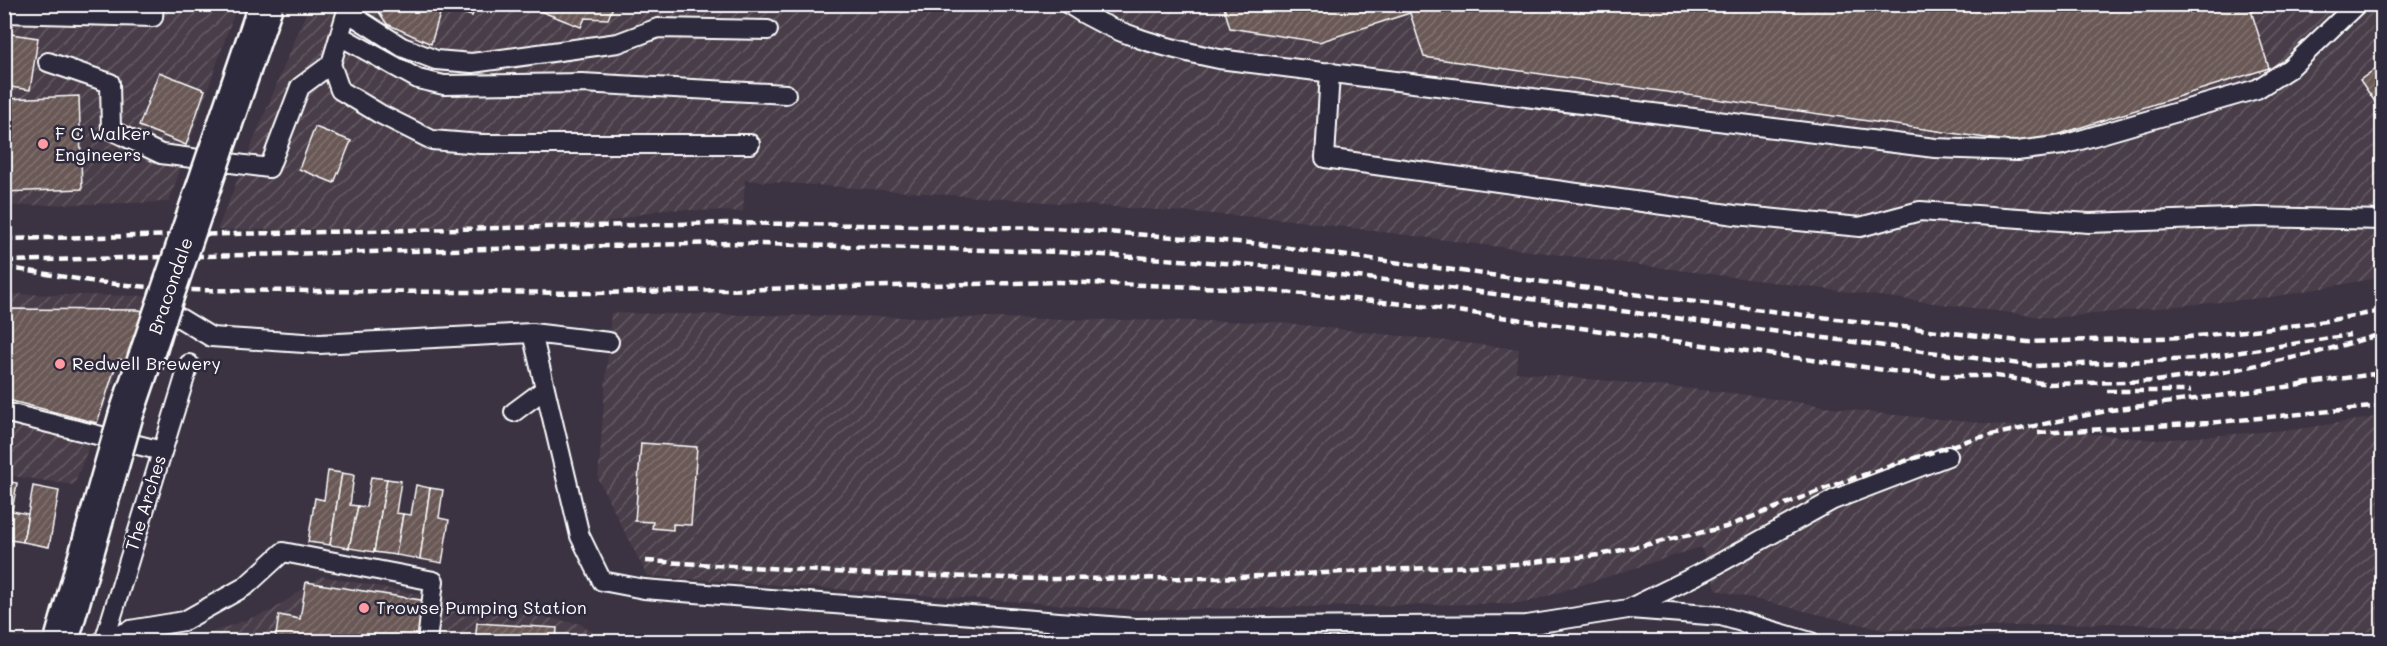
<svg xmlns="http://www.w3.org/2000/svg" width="2387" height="646" viewBox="0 0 2387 646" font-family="Mali,sans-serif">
<defs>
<pattern id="industrial-furrows" width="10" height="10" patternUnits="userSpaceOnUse" patternTransform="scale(1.5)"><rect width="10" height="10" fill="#493e48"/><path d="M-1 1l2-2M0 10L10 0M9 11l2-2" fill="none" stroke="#645b63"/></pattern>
<pattern id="building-hatch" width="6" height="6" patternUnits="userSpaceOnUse" patternTransform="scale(1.5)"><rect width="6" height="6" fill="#695957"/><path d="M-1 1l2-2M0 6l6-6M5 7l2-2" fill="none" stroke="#807270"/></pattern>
</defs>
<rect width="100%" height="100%" fill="#3b3342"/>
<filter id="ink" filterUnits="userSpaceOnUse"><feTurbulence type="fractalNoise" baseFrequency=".0167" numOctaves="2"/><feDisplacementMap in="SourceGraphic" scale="12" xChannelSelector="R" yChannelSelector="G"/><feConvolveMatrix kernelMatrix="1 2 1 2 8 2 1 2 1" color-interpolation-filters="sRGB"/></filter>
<g filter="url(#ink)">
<!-- industrial -->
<g fill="url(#industrial-furrows)">
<path d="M5 5H237L169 202 5 206Z"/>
<path d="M309 5H2382V277L2272 297 2051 318 1282 219 745 180 743 212 663 209 592 226 217 230Z"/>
<path d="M5 294 147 296 74 485 5 475Z"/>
<path d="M611 313 1275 322 1519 349 1516 372 1732 393 1875 413 2158 440 2299 429 2382 416V630L2340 634 2113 623 1884 630 1717 590 1701 547 1525 603 1137 610 647 576 598 479Z"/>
<path d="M321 576 581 624 597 635 863 634V641L185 642 273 610Z"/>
</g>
<!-- building -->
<g fill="url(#building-hatch)" stroke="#fff" stroke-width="1.5">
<path d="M381 4H477L472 16 442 7 431 44 387 24 378 11Z"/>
<path d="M522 4H614L608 19 585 18 581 27Z"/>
<path d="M1223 4H2249L2269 68 2028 144 1424 57 1410 13 1319 42 1230 28Z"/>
<path d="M4 33 38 38 30 90 4 86Z"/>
<path d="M2382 64V112L2360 80Z"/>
<path d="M159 72 205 90 186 145 139 126Z"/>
<path d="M79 96 82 189 4 192V99Z"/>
<path d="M315 127 351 141 334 183 299 169Z"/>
<path d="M4 309 139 310 177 322 163 369 118 359 97 423 4 399Z"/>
<path d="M641 443 697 447 691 525 673 524V530L652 528 653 522 635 521Z"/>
<path d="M328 471 342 473 330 545 308 542 315 498 324 500Z"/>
<path d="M342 473 354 475 350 505 358 506 349 548 330 545Z"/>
<path d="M371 477 387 479 374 552 349 548 358 506 366 507Z"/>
<path d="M387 479 401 481 396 513 403 514 396 555 374 552Z"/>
<path d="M4 481 17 483 12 511 28 514 23 542 4 539Z"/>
<path d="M416 485 430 488 420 559 396 555 403 514 411 515Z"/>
<path d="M33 486 59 491 49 547 23 542Z"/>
<path d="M430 488 443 490 439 518 449 520 442 563 420 559Z"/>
<path d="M306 582 427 601 421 642H275L279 615 300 619Z"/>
<path d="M477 623 557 628 556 642H475Z"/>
</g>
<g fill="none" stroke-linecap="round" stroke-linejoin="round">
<defs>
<g id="lane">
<path d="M1068 4C1114 35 1166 48 1219 59L1935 148 2017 151 2063 145 2257 89 2290 68 2357 4"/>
<path d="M347 12 402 47 436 60 472 63 618 43 658 28 768 30"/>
<path d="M4 13 153 17 154 4"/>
<path d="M340 36 418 79 444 85 582 83 786 94"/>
<path d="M48 62 110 83 111 130 161 154 269 168 300 87 331 64 349 4"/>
<path d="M331 64 340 90 380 114 432 140 481 144H750"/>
<path d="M1330 72 1325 158 1735 215 1860 227 1920 211 2089 223 2258 217 2382 220"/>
<path d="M163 308 211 337 319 344 532 333 580 536 602 581 644 589 1135 628 1527 625 1628 609 1709 569 1833 500 1948 456"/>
<path d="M532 333 609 342"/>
<path d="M4 412 162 451"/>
<path d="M514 412 545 389"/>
<path d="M1630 609 1721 616 1811 642"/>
<path d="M104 642 189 364"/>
<path d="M105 642 130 630 184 621 246 586 283 552 434 581 427 642"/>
</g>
</defs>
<!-- lane casing -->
<use href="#lane" stroke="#fff" stroke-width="22"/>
<!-- lane -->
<use href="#lane" stroke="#2f2a3d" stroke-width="18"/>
<!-- rail -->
<g stroke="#fff" stroke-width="4.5" stroke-dasharray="9 4.5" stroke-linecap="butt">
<path d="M4 239 727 223 1055 228 1251 243 1663 298 2028 342 2189 337 2308 324 2382 311"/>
<path d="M5 261 727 243 1058 252 1254 265 1419 284 2035 366 2196 359 2350 335"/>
<path d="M4 267 96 282 181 290 597 293 1059 282 1253 289 1414 305 1892 371 1943 376H1996L2048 384 2156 381 2224 372 2315 353 2382 334"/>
<path d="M2302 384 2382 373"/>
<path d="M2107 391H2191"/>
<path d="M2038 433 2208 423 2382 406"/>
<path d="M646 561 871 574 1042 579 1217 578 1516 564 1599 555 1726 527 1842 482 1972 439 2111 410 2309 384"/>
</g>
<defs>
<path id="secondary-bridge" d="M62 639 126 415 266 4"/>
</defs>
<!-- secondary-bridge casing -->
<use href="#secondary-bridge" stroke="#fff" stroke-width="38" stroke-linecap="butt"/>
<!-- secondary-bridge -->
<use href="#secondary-bridge" stroke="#2f2a3d" stroke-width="33"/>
</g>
</g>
<!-- markers -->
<g fill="#ff9aa2" stroke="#2f2a3d" stroke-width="2">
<circle cx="43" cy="144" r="6"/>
<circle cx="60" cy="364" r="6"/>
<circle cx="364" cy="608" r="6"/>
</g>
<g text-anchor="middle" stroke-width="5" stroke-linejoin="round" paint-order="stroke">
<!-- poi labels -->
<g font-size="18" fill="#fff" stroke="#2f2a3d" text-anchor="start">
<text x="55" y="140">F C Walker<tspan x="55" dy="21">Engineers</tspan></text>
<text x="72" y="370">Redwell Brewery</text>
<text x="376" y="614">Trowse Pumping Station</text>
</g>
<!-- street labels -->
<g font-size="18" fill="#fff" stroke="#2f2a3d">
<text transform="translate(171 286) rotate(-71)" y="6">Bracondale</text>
<text transform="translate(146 503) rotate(-73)" y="6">The Arches</text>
</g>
</g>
<!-- margin -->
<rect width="2387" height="646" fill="none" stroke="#2f2a3d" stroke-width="24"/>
<rect x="12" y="12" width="2363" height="622" fill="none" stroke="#fff" stroke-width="2" filter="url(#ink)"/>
</svg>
